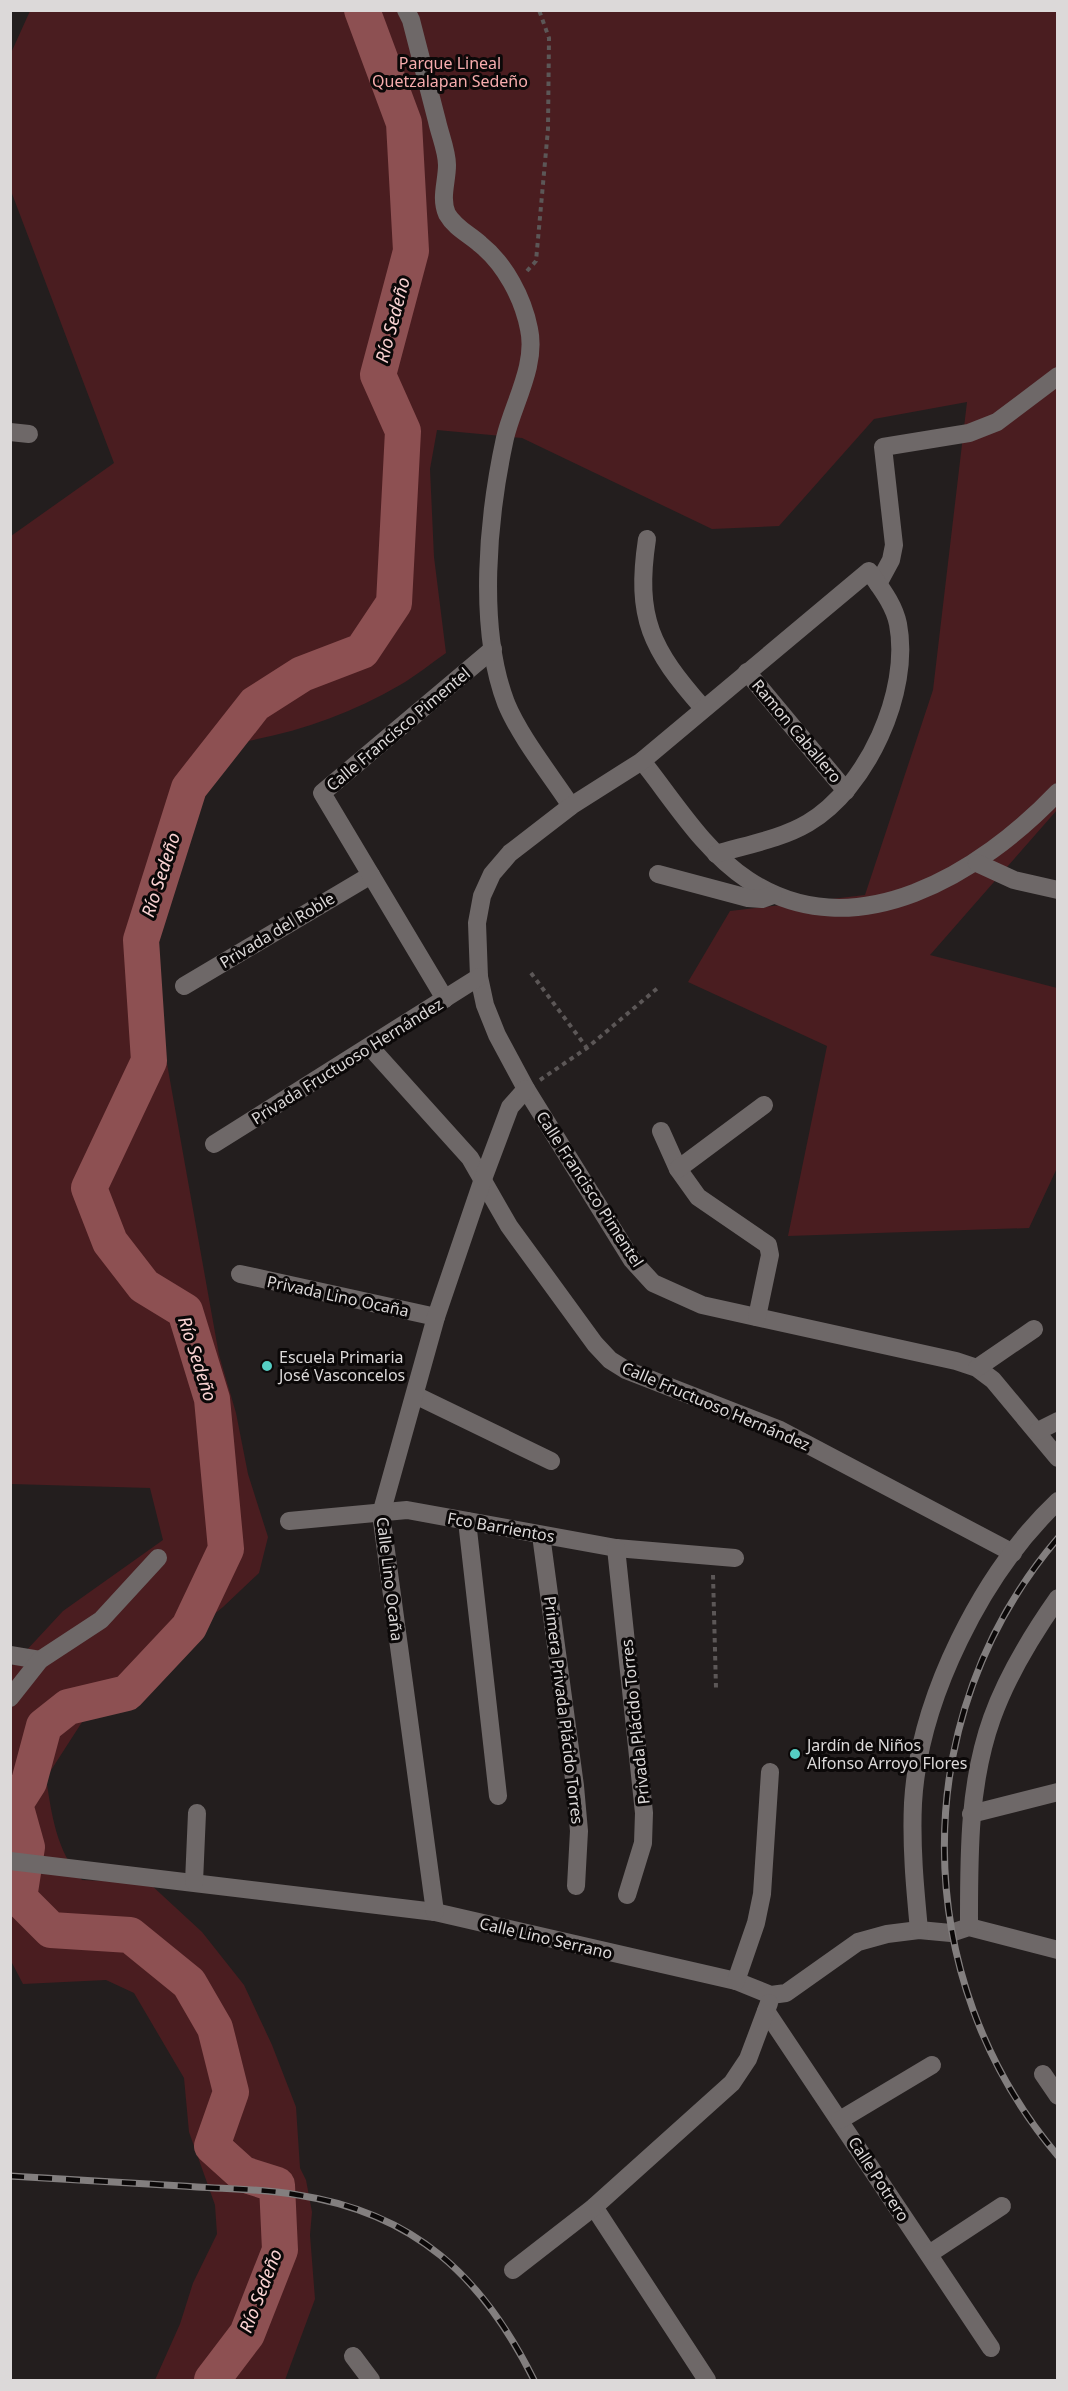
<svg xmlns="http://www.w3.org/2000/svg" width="1068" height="2391" viewBox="0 0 1068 2391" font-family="'Noto Sans',sans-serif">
<rect width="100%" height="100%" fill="#231e1e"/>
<!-- green -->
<path fill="#4a1d20" d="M30 11H1057V810L930 955 1057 988V1168L1029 1228 788 1236 827 1046 688 982 730 911 865 895 933 690 967 402 874 419 779 526 712 529 522 438 437 430 430 469 434 557 446 653C431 663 416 676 400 685 344 718 280 738 216 746L196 773 168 850 151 946 156 1002 219 1355 236 1413 248 1474 268 1537 259 1573 223 1607 84 1719 46 1778C52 1816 56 1850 82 1880L149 1883 202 1932 244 1985 272 2045 296 2107 300 2168 306 2180 312 2212 310 2235 315 2299 285 2380H155L180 2324 193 2283 217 2234 215 2205 189 2132 184 2078 134 1993 106 1980 23 1984 11 1961V1667L63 1611 163 1540 150 1488 11 1484V536L114 463 11 191V53Z"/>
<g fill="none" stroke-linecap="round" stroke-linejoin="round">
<!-- river -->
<path stroke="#8d5052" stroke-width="36" d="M212 2380 247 2334 280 2250 277 2185 243 2174 212 2146 231 2092 215 2028 189 1983 130 1935 51 1930 19 1898 27 1847 15 1804 29 1782 44 1726 68 1707 127 1693 189 1627 226 1549 212 1399 185 1311 144 1286 110 1242 89 1188 149 1061 141 940 189 788 255 704 302 674 362 651 394 603 403 431 378 375 411 251 404 123 362 10"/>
<!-- path -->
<g stroke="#5c5757" stroke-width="4" stroke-dasharray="4.5 4.5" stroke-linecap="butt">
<path d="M527 271 536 261 548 129 549 38 539 10"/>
<path d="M531 973 587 1048"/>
<path d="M540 1080 587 1048 660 986"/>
<path d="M713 1575 716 1688"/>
</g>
<!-- minor -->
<g stroke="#6e6868" stroke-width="18">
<path d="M406 10 411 20C420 54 428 87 437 121 440 135 447 151 447 165 447 182 440 198 447 214 455 228 469 234 480 244 505 264 523 298 529 329 537 365 513 404 505 438 488 516 477 627 506 703 520 737 550 774 571 806"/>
<path d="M10 432 29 434"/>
<path d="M647 539C635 618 651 649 703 708"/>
<path d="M878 584 891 560 894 545 883 447 969 433 997 422 1058 376"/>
<path d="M747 672 846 791"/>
<path d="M642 761C674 801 704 851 748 880 855 951 981 873 1058 792"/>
<path d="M716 854C746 845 781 839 808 823 867 788 911 692 898 624 894 604 880 587 869 571L642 761 571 806 510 853 492 874 482 896 477 923 479 977 485 1005 497 1035 526 1089 632 1260 653 1283 702 1305 956 1361 977 1368 993 1380 1058 1458"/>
<path d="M977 863 1014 880 1058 890"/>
<path d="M658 874 748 898 762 899 773 895"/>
<path d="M184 986 371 875"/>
<path d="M445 999 322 793 493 649"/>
<path d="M370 1047 470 1158 509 1226 595 1344 610 1360 626 1370 780 1430 1013 1553"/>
<path d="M661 1131 678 1169 698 1197 768 1245 770 1255 757 1317"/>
<path d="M214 1144 479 977"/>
<path d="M678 1169 764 1105"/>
<path d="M240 1274 436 1317"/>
<path d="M977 1368 1034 1329"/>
<path d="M415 1395 551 1461"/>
<path d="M1038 1431 1058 1421"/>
<path d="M289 1521 407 1510 616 1548 735 1558"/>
<path d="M467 1521 498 1796"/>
<path d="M541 1535 575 1786 579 1831 576 1886"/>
<path d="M616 1548 644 1813 643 1843 627 1895"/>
<path d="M10 1655 40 1660"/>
<path d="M10 1698 40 1660 101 1620 158 1558"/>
<path d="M971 1814 1058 1792"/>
<path d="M10 1861 435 1912 736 1981 771 1995 786 1993 858 1942 887 1934 919 1930 951 1933 969 1927 1058 1950"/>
<path d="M194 1882 197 1813"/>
<path d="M435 1912 381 1514 436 1317 483 1179 510 1107 526 1089"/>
<path d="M969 1927C969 1857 968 1785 992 1718 1007 1676 1032 1635 1058 1598"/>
<path d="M919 1930C915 1888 911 1846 913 1803 919 1699 982 1573 1058 1501"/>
<path d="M736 1981 756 1923 762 1894 770 1772"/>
<path d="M766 2011 991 2348"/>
<path d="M1043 2074 1058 2096"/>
<path d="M840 2120 932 2065"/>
<path d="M594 2207 707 2380"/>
<path d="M929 2254 1002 2206"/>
<path d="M513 2270 594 2207 732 2083 748 2059 769 2003"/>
<path d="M353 2356 371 2380"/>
</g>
<defs>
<g id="rail">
<path d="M1058 1538C906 1716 907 1978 1058 2156"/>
<path d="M10 2176C73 2180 135 2183 197 2187 231 2189 265 2189 298 2195 415 2213 483 2277 534 2380"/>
</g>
</defs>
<!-- rail casing -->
<use href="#rail" stroke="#837f7f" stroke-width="7"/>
<!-- rail -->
<use href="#rail" stroke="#0b0808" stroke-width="4.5" stroke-dasharray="14" stroke-linecap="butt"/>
</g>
<!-- markers -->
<g fill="#55cec4" stroke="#0b0808" stroke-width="2">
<circle cx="267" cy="1366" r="6"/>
<circle cx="795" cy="1754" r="6"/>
</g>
<g text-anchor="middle" stroke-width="6" stroke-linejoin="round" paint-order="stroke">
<!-- park labels -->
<g font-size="16" fill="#f7acad" stroke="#0b0808">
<text x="450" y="69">Parque Lineal<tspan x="450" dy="18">Quetzalapan Sedeño</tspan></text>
</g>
<!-- street labels -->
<g font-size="16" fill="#dcd9d9" stroke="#0b0808">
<text transform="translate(398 729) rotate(-40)" y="6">Calle Francisco Pimentel</text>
<text transform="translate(797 731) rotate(50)" y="6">Ramon Caballero</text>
<text transform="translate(277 930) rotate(-31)" y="6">Privada del Roble</text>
<text transform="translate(347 1061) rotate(-32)" y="6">Privada Fructuoso Hernández</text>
<text transform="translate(590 1189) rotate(57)" y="6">Calle Francisco Pimentel</text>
<text transform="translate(338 1296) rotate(12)" y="6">Privada Lino Ocaña</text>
<text transform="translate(716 1406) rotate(23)" y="6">Calle Fructuoso Hernández</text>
<text transform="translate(501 1527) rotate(10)" y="6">Fco Barrientos</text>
<text transform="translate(390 1579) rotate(83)" y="6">Calle Lino Ocaña</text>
<text transform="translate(564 1710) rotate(83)" y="6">Primera Privada Plácido Torres</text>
<text transform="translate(635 1722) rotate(-96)" y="6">Privada Plácido Torres</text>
<text transform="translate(546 1938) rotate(13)" y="6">Calle Lino Serrano</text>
<text transform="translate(879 2179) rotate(57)" y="6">Calle Potrero</text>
</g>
<!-- poi labels -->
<g font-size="16" fill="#dcd9d9" stroke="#0b0808" text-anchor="start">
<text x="279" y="1363">Escuela Primaria<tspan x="279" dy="18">José Vasconcelos</tspan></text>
<text x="807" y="1751">Jardín de Niños<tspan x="807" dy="18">Alfonso Arroyo Flores</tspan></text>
</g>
<!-- water labels -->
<g font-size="18" font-style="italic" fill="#fbd3d3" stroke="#0b0808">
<text transform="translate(393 320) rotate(-75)" y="6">Río Sedeño</text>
<text transform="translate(161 875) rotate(-72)" y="6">Río Sedeño</text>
<text transform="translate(197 1359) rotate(72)" y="6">Río Sedeño</text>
<text transform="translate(261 2291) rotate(-69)" y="6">Río Sedeño</text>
</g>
</g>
<!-- border -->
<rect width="1068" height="2391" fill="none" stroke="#dcd9d9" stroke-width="24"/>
</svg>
